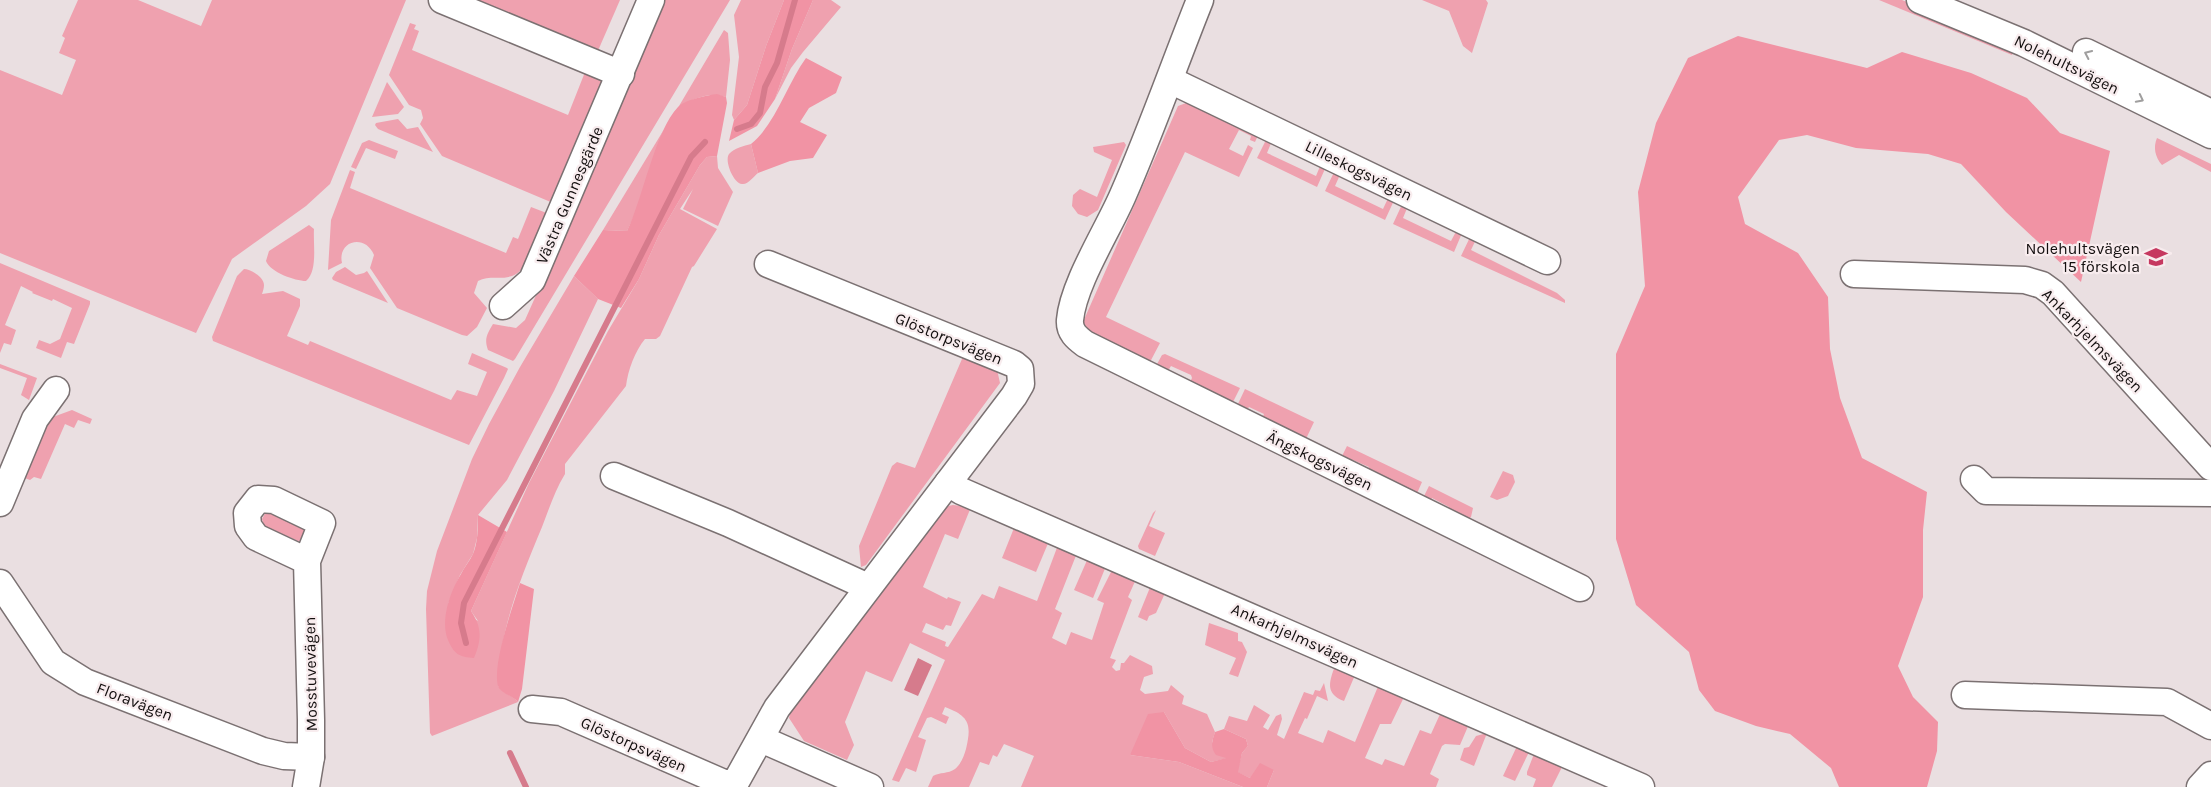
<svg xmlns="http://www.w3.org/2000/svg" width="2211" height="787" viewBox="0 0 2211 787" font-family="Karla,sans-serif">
<rect width="100%" height="100%" fill="#eadfe1"/>
<!-- green -->
<g fill="#efa1af">
<path d="M78 0H138L201 26 212 0H406L330 184 306 206 232 259 196 333 0 253V70L62 95 76 60 59 53 65 38 62 36Z"/>
<path d="M465 0H620L597 53Z"/>
<path d="M659 0H730L515 359 513 361 488 350C484 339 487 334 493 324L516 328 525 320 559 244Z"/>
<path d="M741 0H784L766 46 747 105 734 120 732 115 739 57 734 15Z"/>
<path d="M813 0H831L841 7 803 52 791 68 775 99 792 49Z"/>
<path d="M1422 0H1486L1488 3 1472 53 1463 46 1449 11Z"/>
<path d="M1879 0H1902L2016 46 2012 55Z"/>
<path d="M410 23 416 25 414 29 419 31 412 50 568 115 587 67 615 76 565 180 560 179 553 196 555 197 553 203 442 156 420 124 423 118 421 110 409 105 389 75Z"/>
<path d="M724 30 728 33 730 60 726 97C708 91 695 99 679 106Z"/>
<path d="M387 82 404 107 398 114 372 117Z"/>
<path d="M1197 99 1260 131 1255 142 1250 140 1251 136 1239 130 1229 149 1243 156 1248 145 1253 148 1239 177 1185 152 1106 317 1160 343 1150 362 1145 364 1084 329 1083 322 1178 106Z"/>
<path d="M398 119 407 129 418 127 433 152 378 129 375 125 376 123Z"/>
<path d="M663 131 635 214 627 231 603 230Z"/>
<path d="M1269 134 1274 136 1267 153 1316 176 1323 159 1328 162 1317 187 1257 158Z"/>
<path d="M2157 138 2211 164V172L2179 155 2162 165C2155 157 2153 147 2157 138Z"/>
<path d="M369 140 398 151 395 159 366 148 356 169 351 167 362 143Z"/>
<path d="M1124 142 1126 145 1098 210 1087 217 1078 214 1072 206 1073 195 1080 189 1097 197 1112 160 1094 152 1093 147Z"/>
<path d="M751 144 758 173C754 176 748 185 742 184 734 184 724 161 729 154 734 148 744 146 751 144Z"/>
<path d="M717 156 718 168 733 192 718 226 683 209 693 189 680 209 717 229 694 266 692 267 660 336 656 339H645C635 351 628 370 626 386L565 464V474C555 490 549 509 542 527 521 577 499 631 498 686 504 694 512 695 518 702L432 736 430 733 426 609 427 591 437 551 472 459 489 424 520 367 574 276 598 299 554 391 507 480 478 515 477 538 473 554 460 575 448 604 478 621 471 611 529 483 608 331 639 279 659 235 700 165 707 157Z"/>
<path d="M1337 166 1343 168 1335 186 1383 209 1391 192 1397 194 1385 220 1325 191Z"/>
<path d="M350 170 355 172 350 188 506 253 513 237 518 239 531 207 557 217C546 233 529 270 512 276 501 280 489 275 478 281L474 293 487 308 477 327 467 336 462 335 397 308 370 268 374 255C365 233 337 241 342 263L328 270 331 220Z"/>
<path d="M1405 198 1410 201 1403 218 1451 241 1460 224 1465 226 1454 252 1393 224Z"/>
<path d="M309 225 314 229C313 244 318 271 306 281 295 281 270 272 266 261L269 251Z"/>
<path d="M1473 231 1479 233 1471 250 1557 293 1565 300V303L1461 256Z"/>
<path d="M0 263 90 301V304L74 344 67 342 61 358 36 348 39 340 50 344 60 339 72 308 53 299 52 301 32 293 33 292 21 286 5 325 16 330 11 345 4 343 0 353Z"/>
<path d="M345 267 356 275 364 273 367 271 388 303 333 280 332 278 336 272Z"/>
<path d="M244 269C250 269 264 277 264 285 264 288 263 291 262 294L283 291 300 299V306L287 336 308 345 310 341 451 400 457 390 477 396 487 372 468 364 472 353 507 368 508 369 504 378 469 445 213 341 212 337 237 276Z"/>
<path d="M965 352 996 365 1000 383 866 565 861 567 859 546 892 466 897 462 915 468Z"/>
<path d="M1165 354 1240 388 1231 406 1190 382 1192 378 1191 375 1171 366 1166 374 1156 366 1162 355Z"/>
<path d="M0 364 37 378 29 400 21 395 27 378 0 368Z"/>
<path d="M1245 389 1314 422 1304 443 1261 421 1264 414 1249 407 1245 412 1237 406Z"/>
<path d="M72 410 92 419 90 424 78 420 74 428 65 424 41 479 34 477 30 480 19 476 42 421Z"/>
<path d="M1347 446 1422 482 1415 498 1366 473 1369 467 1353 460 1350 466 1340 460Z"/>
<path d="M1503 471 1513 475 1515 482 1508 496 1497 500 1490 497Z"/>
<path d="M1429 486 1473 508 1471 517 1466 521 1447 512 1449 507 1432 498 1429 504 1422 500Z"/>
<path d="M953 505 971 507 958 539 945 534 923 587 947 599 948 597 961 602 951 626 946 625 943 630 926 623 922 632 946 642 945 646 948 647 982 594 994 599 999 586 1037 601 1058 545 1077 553 1055 609 1062 613 1052 638 1066 645 1071 632 1092 640 1104 603 1097 600 1113 568 1137 577 1128 597 1132 600 1110 658 1116 660 1112 667 1116 671 1120 670 1121 663H1124L1130 655 1152 666 1153 674 1144 677 1140 690 1145 694 1168 691 1171 685 1184 696 1182 704 1207 714 1215 732 1212 742 1228 758 1211 762 1185 748 1164 712 1130 755 1179 762 1243 787H1021L1034 756 1004 744 997 757 993 755 989 765 980 762 969 787H928L933 776C940 772 948 774 955 769 961 764 964 756 966 749 972 724 969 716 945 707L942 714 949 717 946 724 931 717 927 718 918 737 926 740 916 772 906 768 899 782 892 780 945 660 910 643 892 682 866 671 845 722 854 745 847 760 804 741 789 718 791 708 943 507Z"/>
<path d="M267 510 307 521 304 540 298 541 264 526 262 519Z"/>
<path d="M1156 510 1149 526 1165 533 1155 556 1139 549 1138 546 1153 513Z"/>
<path d="M1014 528 1049 541 1036 572 1002 558Z"/>
<path d="M1088 558 1106 566 1093 598 1074 590Z"/>
<path d="M1151 585 1166 591 1156 613 1149 616 1147 621 1138 617Z"/>
<path d="M1209 623 1238 633V641L1242 642 1247 652 1238 677 1229 674 1236 658 1205 645Z"/>
<path d="M1335 666 1355 675 1344 701C1325 694 1329 682 1335 666Z"/>
<path d="M1324 683 1328 701 1317 696 1307 719 1305 718 1298 733 1323 743 1328 730 1355 742 1379 684 1405 695 1391 724H1380L1365 758 1382 765 1385 759 1404 766 1420 730 1431 734 1441 712 1469 724 1460 745 1445 744 1442 746 1430 774 1439 779 1436 787H1267L1274 770 1250 778 1237 772 1242 753 1248 746 1246 739 1224 729 1229 716 1247 721 1254 705 1270 715 1263 727 1268 730 1276 716 1281 714 1282 719 1277 735 1284 739 1304 692 1313 695 1315 690 1320 691Z"/>
<path d="M1487 733 1474 766 1460 760 1464 748 1469 747 1476 736Z"/>
<path d="M1517 746 1529 752 1515 781 1503 776Z"/>
<path d="M1534 754 1562 767 1552 787H1533L1536 779 1527 775V772Z"/>
</g>
<!-- forest -->
<g fill="#f193a4">
<path d="M784 0H813L792 49 775 99 757 126 729 141 734 120 747 105 766 46Z"/>
<path d="M1738 36 1867 68 1902 52 1971 73 2027 98 2060 133 2110 151 2081 282 2006 212 1961 164 1928 154 1856 148 1807 135 1779 140 1738 197 1745 224 1798 253 1828 297 1830 349 1840 398 1862 458 1927 492 1923 530V597L1898 666 1913 697 1938 722 1937 751 1927 787H1839L1831 768 1790 734 1756 726 1715 711 1699 690 1689 652 1636 605 1616 539V354L1645 286 1638 192 1656 123 1688 58Z"/>
<path d="M806 58 842 77 836 93 809 108 800 122 827 135 813 158 790 161 758 173 751 144C775 125 787 84 806 58Z"/>
<path d="M717 94 726 97 727 103 717 156 707 157 700 165 659 235 639 279 621 308 598 299 574 276 603 230 627 231C643 198 655 131 678 107 684 100 708 95 717 94Z"/>
<path d="M478 515 507 532 471 611C482 627 482 640 474 658 459 657 454 654 448 640 440 620 450 592 461 574 464 567 470 561 473 554 478 542 478 528 478 515Z"/>
<path d="M520 583 534 589 522 689 518 702C513 696 500 693 498 686 492 664 513 606 520 583Z"/>
<path d="M1164 712 1185 748 1211 762 1226 758 1216 755C1210 747 1212 741 1215 732L1224 729 1246 739 1248 746 1242 753 1238 772 1250 778 1260 763 1274 770 1267 787H1243L1179 762 1130 755 1148 714Z"/>
</g>
<!-- water -->
<path fill="#d67b8c" d="M918 658 932 665 918 696 904 690Z"/>
<g fill="none" stroke-linecap="round" stroke-linejoin="round">
<!-- stream -->
<g stroke="#d67b8c" stroke-width="6">
<path d="M737 129 751 124 760 113 765 87 777 63 795 0"/>
<path d="M466 643 461 623 464 603 691 157 705 142"/>
<path d="M510 753 526 787"/>
</g>
<defs>
<g id="minor">
<path d="M442 0 621 74"/>
<path d="M1200 0C1174 65 1151 131 1123 195 1108 230 1073 284 1070 320 1069 332 1077 338 1085 344L1580 588"/>
<path d="M1920 0 2024 43 2211 135"/>
<path d="M2086 52 2211 113"/>
<path d="M1170 80 1547 261"/>
<path d="M1854 274 2025 280 2042 285 2053 293 2211 467"/>
<path d="M503 306 532 280 651 0"/>
<path d="M614 476 728 523 868 587"/>
<path d="M1974 479 1986 491 2211 493"/>
<path d="M948 483 961 491 1641 787"/>
<path d="M0 503 35 419 56 390"/>
<path d="M0 583 53 662 85 682 263 751 284 756 311 757"/>
<path d="M1965 695 2167 702 2211 726"/>
<path d="M532 709 561 712 733 787 777 708 1014 396 1021 384 1020 369 1014 364 768 264"/>
<path d="M761 739 870 787"/>
<path d="M306 787 311 757V720L307 561 322 523 274 500 258 499 247 513 248 526 256 537 307 561"/>
<path d="M2200 787 2211 775"/>
</g>
</defs>
<!-- minor casing -->
<use href="#minor" stroke="#7b7172" stroke-width="29"/>
<!-- minor -->
<use href="#minor" stroke="#fff" stroke-width="26"/>
</g>
<!-- one-way arrows -->
<defs><path id="oneway-chevron" d="M-2-3.5L2.5 0L-2 3.5" fill="none" stroke-width="1.6" stroke-linecap="round" stroke-linejoin="round" transform="scale(1.25)"/></defs>
<g stroke="#a09f9f">
<use href="#oneway-chevron" transform="translate(2088 54) rotate(-155)"/>
<use href="#oneway-chevron" transform="translate(2140 99) rotate(27)"/>
</g>
<!-- icons -->
<defs>
<symbol id="school-bare" viewBox="-9 -9 18 18"><path d="M0-5L7-2L0 1L-7-2ZM-4 1L0 2.5L4 1V4Q0 6-4 4Z" fill="#c63860" stroke="#f8ecee" stroke-width="2.5" paint-order="stroke"/></symbol>
</defs>
<g fill-rule="evenodd">
<use href="#school-bare" x="2140" y="241" width="32" height="32"/>
</g>
<g text-anchor="middle" stroke-width="4.5" stroke-linejoin="round" paint-order="stroke">
<!-- street labels -->
<g font-size="16" fill="#120e0e" stroke="#f8ecee">
<text transform="translate(2067 64) rotate(26)" y="6">Nolehultsvägen</text>
<text transform="translate(1359 170) rotate(26)" y="6">Lilleskogsvägen</text>
<text transform="translate(569 195) rotate(-67)" y="6">Västra Gunnesgärde</text>
<text transform="translate(949 338) rotate(22)" y="6">Glöstorpsvägen</text>
<text transform="translate(2093 340) rotate(46)" y="6">Ankarhjelmsvägen</text>
<text transform="translate(1320 460) rotate(26)" y="6">Ängskogsvägen</text>
<text transform="translate(1295 635) rotate(24)" y="6">Ankarhjelmsvägen</text>
<text transform="translate(310 674) rotate(-91)" y="6">Mosstuvevägen</text>
<text transform="translate(135 701) rotate(21)" y="6">Floravägen</text>
<text transform="translate(634 744) rotate(24)" y="6">Glöstorpsvägen</text>
</g>
<!-- poi labels -->
<g font-size="16" fill="#120e0e" stroke="#f8ecee" text-anchor="end">
<text x="2140" y="254">Nolehultsvägen<tspan x="2140" dy="18">15 förskola</tspan></text>
</g>
</g>
</svg>
